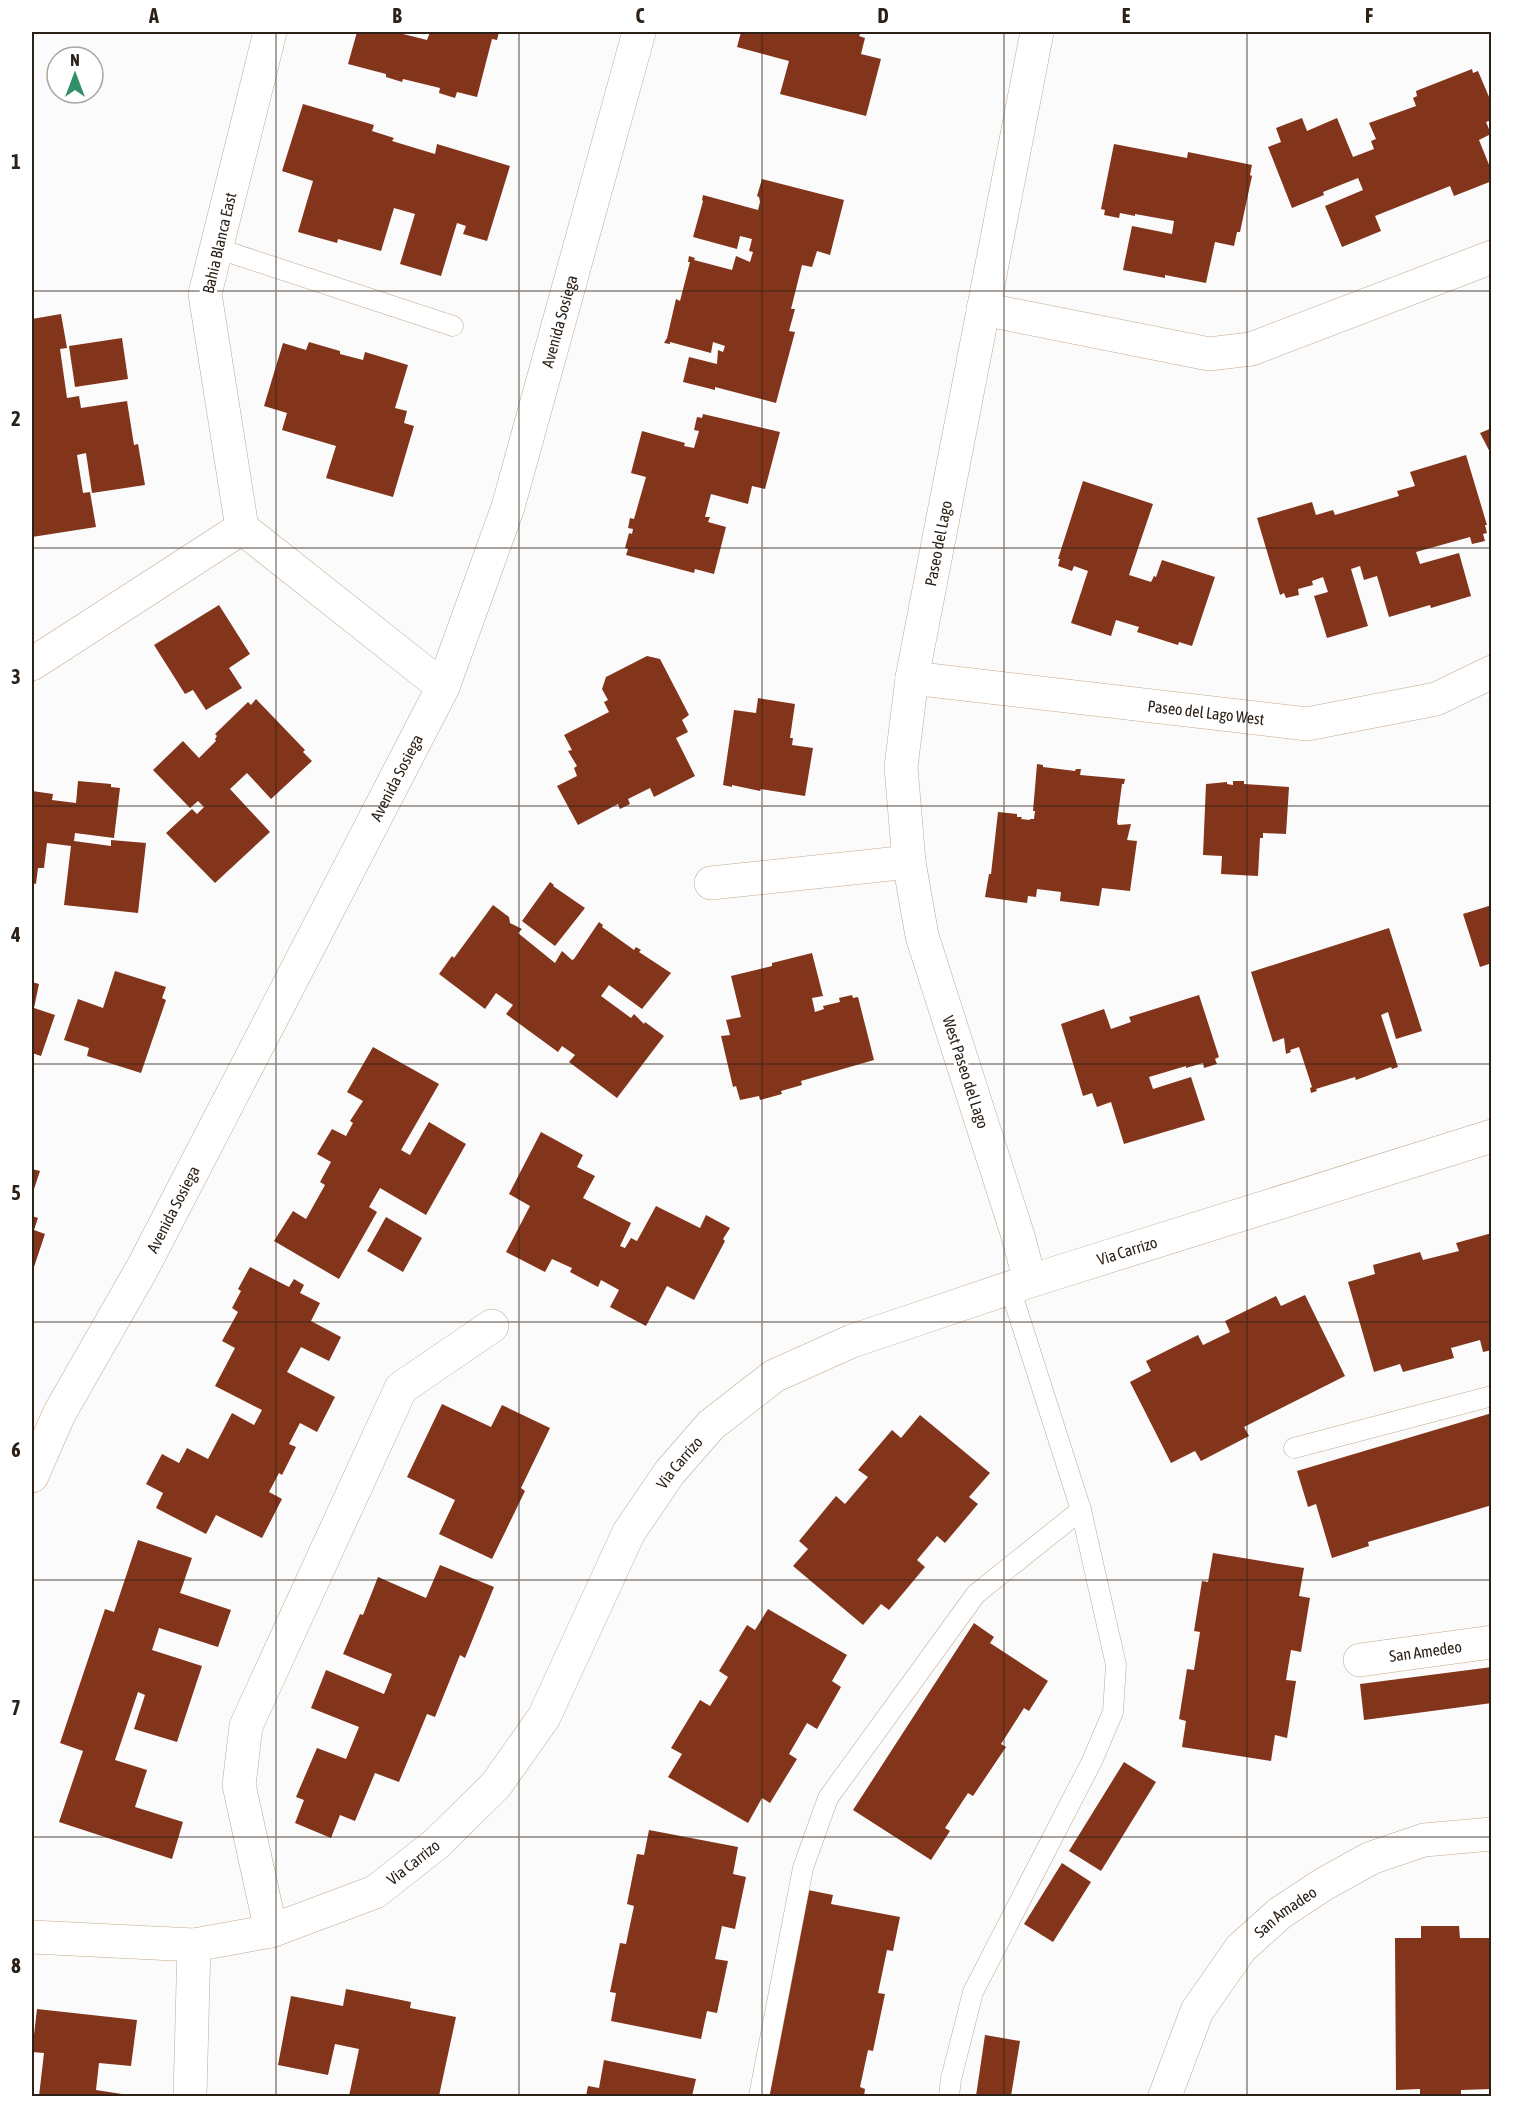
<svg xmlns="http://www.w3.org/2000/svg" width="1523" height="2128" viewBox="0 0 1523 2128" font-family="'Asap Condensed',sans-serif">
<rect width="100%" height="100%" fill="#fbfbfb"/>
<!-- building -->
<g fill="#83351b">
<path d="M357 32H404L403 34 427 40 430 32H499L497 40 492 39 477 97 457 92 455 98 439 93 440 88 403 79 402 82 386 77V74L348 64Z"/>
<path d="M741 32H861L859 36 865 38 861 54 881 59 866 116 780 94 789 61 737 47Z"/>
<path d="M1472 69 1473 73 1478 71 1492 104V120L1486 122 1491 134 1479 140 1492 172V181L1454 196 1450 186 1375 216 1381 231 1342 247 1325 206 1363 190 1358 178 1323 192 1324 195 1292 208 1268 147 1281 142 1276 128 1302 118 1307 131 1337 118 1353 157 1374 149 1371 141 1376 139 1369 123 1416 106 1413 98 1417 96 1416 91Z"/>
<path d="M303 104 374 125 372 131 394 138 392 141 435 154 437 144 510 166 487 241 463 234 466 226 457 223 441 276 400 264 415 214 394 208 381 251 338 239 337 243 298 232 313 181 282 171Z"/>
<path d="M1114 144 1187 158 1188 152 1252 165 1250 175 1252 176 1240 232H1237L1234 246 1215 242 1206 283 1165 275V278L1123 270 1132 226 1172 234 1174 221 1135 214V216L1120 213 1119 218 1104 215 1105 210 1101 209Z"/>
<path d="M762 179 844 200 830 255 817 251 812 267 802 265 791 309H795L789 331 795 332 776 403 715 387V390L683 382 689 357 717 364 718 350 723 352 725 346 713 342 711 353 670 342V344L664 343 667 338 676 299 680 301 690 262H688L689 256 695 258 694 260 732 270 736 256 750 262 753 252 749 251 752 239 740 236 737 249 693 237 703 201 702 200 703 195 758 210 760 202 759 197 757 196Z"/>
<path d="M61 314 67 348 60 349 67 398 79 396 81 408 127 401 134 445 138 444 145 485 92 493 86 453 77 455 83 493 90 492 96 527 32 537V319Z"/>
<path d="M122 338 128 379 75 387 69 346Z"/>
<path d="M309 342 340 351V354L363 360 365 352 408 365 395 408 407 411 404 423 414 426 393 497 326 478 336 446 282 430 287 413 264 406 283 343 306 350Z"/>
<path d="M703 414 780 432 765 489 752 486 748 504 711 494 705 517H710L708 522 726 527 714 574 695 569 694 573 626 555 628 549 625 548 629 533 632 534 633 529 628 528 630 518 634 519 646 477 631 473 642 431 685 443 684 446 694 448 699 431 694 430 697 417 702 418Z"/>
<path d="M1492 428V456L1480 433Z"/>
<path d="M1466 455 1487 525H1485L1487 533 1483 534 1485 541 1472 544 1470 537 1416 552 1420 564 1459 553 1471 596 1431 608 1430 605 1389 617 1377 576 1364 580 1360 566 1351 569 1368 626 1327 638 1314 596 1328 592 1323 577 1312 581 1313 585 1298 589 1299 595 1286 598 1284 593 1280 595 1257 518 1312 502 1316 515 1333 510 1335 515 1399 496 1397 491 1415 486 1410 472Z"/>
<path d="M1083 481 1153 504 1129 575 1151 582 1154 576 1156 577 1162 560 1215 577 1192 646 1179 642 1178 645 1137 632 1139 627 1116 620 1111 636 1071 623 1088 571 1074 566 1072 571 1058 566 1060 559H1058Z"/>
<path d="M219 605 250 654 229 668 242 688 206 710 193 690 185 694 154 645Z"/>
<path d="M647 656 660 659 689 715 682 720 688 732 676 738 695 776 654 797 650 788 628 799 630 804 620 809 618 804 578 825 557 786 577 776 574 768 577 766 568 751 572 750 564 735 609 712 604 702 608 700 602 689 606 677Z"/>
<path d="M758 698 795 704 790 738H793L792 745 813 748 805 796 761 789 760 791 732 785V787L723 785 734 710 756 713Z"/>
<path d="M256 699 305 750 303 752 312 761 271 799 247 773 230 789 270 832 215 883 166 833 192 809 197 814 204 807 198 801 190 808 153 770 183 741 199 758 216 741 215 739 217 736 215 734 248 702 251 705Z"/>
<path d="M1037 764 1043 765V767L1075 771 1076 769H1081L1080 775 1125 779 1124 784H1122L1117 822 1118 825 1131 824 1127 840 1137 841 1130 891 1102 888 1099 906 1060 901 1061 892 1037 889 1036 897 1028 896 1027 903 985 897 989 874H991L998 812 1017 814V817H1022L1021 819 1030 820V819H1034L1035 811H1033Z"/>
<path d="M78 781 111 784V787L120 788 114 838 75 833 74 841 111 846V840L146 843 138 913 64 905 71 846 47 843 44 868H38L36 884 32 883V791L53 794 52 800 76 803Z"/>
<path d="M1233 781H1244V784L1289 787 1286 834 1263 833V838H1260L1258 876 1221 874 1222 856 1203 855 1206 784 1227 782V784L1233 785Z"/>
<path d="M550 882 554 885 553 886 585 908 555 946 522 921Z"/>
<path d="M493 905 509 917 510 923 522 929 518 933 555 963 562 951 572 960 574 959 599 922 603 925 602 927 634 950 636 947 641 950 639 952 671 973 642 1009 609 985 601 996 631 1018 634 1014 644 1024 645 1022 664 1036 617 1098 569 1062 575 1055 562 1046 558 1052 506 1014 513 1005 496 993 485 1009 439 974 452 956 454 958Z"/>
<path d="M1492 905V970H1491L1489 964 1480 967 1463 914Z"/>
<path d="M1389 928 1422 1031 1396 1039 1388 1012 1381 1015 1398 1067 1392 1069 1391 1067 1356 1080 1355 1077 1316 1089 1317 1091 1311 1093 1310 1088 1312 1087 1299 1047 1290 1050 1291 1052 1286 1054 1284 1038 1273 1042 1251 972Z"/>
<path d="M812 953 823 996 812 998 815 1012 824 1009 823 1006 840 1002 839 998 852 995 853 998 858 997 874 1060 801 1081 802 1085 781 1091 782 1094 760 1100 759 1096 740 1100 736 1086 733 1087 721 1036 730 1035 726 1020 741 1017 731 976 772 966V963Z"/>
<path d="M115 971 166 987 162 998 166 1000 141 1073 87 1056 89 1048 64 1040 78 999 103 1008Z"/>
<path d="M32 982 39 984 34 1008 55 1015 41 1056 32 1053Z"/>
<path d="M1199 995 1219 1057 1215 1059 1217 1064 1204 1068 1203 1063 1186 1068V1066L1149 1077 1153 1089 1191 1077 1205 1120 1124 1144 1111 1102 1097 1107 1092 1093 1083 1096 1061 1024 1104 1009 1111 1029 1131 1022 1129 1017Z"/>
<path d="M373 1047 439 1084 401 1150 410 1155 429 1122 466 1144 426 1215 380 1188 369 1207 377 1212 339 1279 274 1241 293 1211 306 1219 325 1185 320 1182 331 1162 317 1154 332 1129 346 1136 353 1123 350 1121 363 1101 347 1092Z"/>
<path d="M541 1132 583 1155 577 1167 595 1176 583 1198 631 1223 620 1246 625 1248 631 1238 637 1241 656 1206 700 1228 706 1215 730 1228 723 1239 725 1241 694 1300 667 1286 646 1326 610 1307 619 1290 601 1280 598 1287 570 1272 572 1268 552 1259 545 1272 506 1252 530 1206 509 1194Z"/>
<path d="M32 1169 40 1171 32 1195Z"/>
<path d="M32 1216 38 1218 34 1230 45 1234 32 1273Z"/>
<path d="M386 1217 422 1238 403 1272 367 1251Z"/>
<path d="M1492 1233V1350L1483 1352 1480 1340 1451 1348 1454 1358 1403 1372 1400 1364 1374 1372 1348 1282 1375 1274 1373 1265 1420 1252 1423 1260 1459 1251 1456 1243Z"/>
<path d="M250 1267 289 1287 294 1279 304 1285 300 1293 320 1303 311 1321 341 1337 329 1361 301 1347 287 1372 335 1397 317 1432 300 1423 289 1444 296 1447 282 1475 279 1473 269 1492 282 1499 262 1538 216 1515 206 1534 156 1508 163 1493 146 1484 162 1454 179 1463 187 1448 208 1459 232 1413 254 1425 262 1410 215 1386 235 1348 222 1341 238 1312 232 1308 241 1291 238 1289Z"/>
<path d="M1305 1295 1345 1376 1244 1427 1249 1436 1201 1461 1195 1451 1171 1463 1130 1382 1151 1371 1146 1361 1198 1335 1203 1345 1230 1332 1225 1321 1276 1296 1281 1306Z"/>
<path d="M442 1404 491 1427 502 1405 550 1428 521 1488 525 1491 492 1559 439 1534 455 1500 407 1477Z"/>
<path d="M1492 1413V1505L1368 1542 1369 1546 1332 1558 1316 1504 1308 1507 1297 1471Z"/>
<path d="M920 1415 990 1473 969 1497 978 1504 945 1543 937 1536 917 1560 925 1567 889 1610 881 1604 863 1625 793 1566 808 1549 799 1541 836 1496 845 1504 868 1477 858 1470 892 1430 901 1438Z"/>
<path d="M138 1540 192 1558 180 1593 231 1610 218 1647 159 1628 152 1650 202 1666 177 1742 134 1729 145 1695 138 1692 115 1760 147 1770 135 1807 183 1822 172 1859 59 1822 83 1751 60 1743 105 1609 114 1612Z"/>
<path d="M1213 1553 1304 1568 1299 1596 1310 1598 1301 1652 1291 1650 1286 1680 1296 1681 1287 1738 1275 1735 1271 1761 1182 1747 1186 1721 1179 1719 1187 1669 1194 1670 1200 1632 1194 1631 1202 1581 1208 1582Z"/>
<path d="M440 1565 494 1587 465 1658 460 1655 435 1717 427 1714 399 1782 375 1773 355 1821 340 1815 331 1838 295 1823 304 1800 296 1797 317 1748 346 1759 359 1727 311 1708 326 1670 384 1694 392 1674 343 1654 360 1614 363 1615 378 1577 426 1598Z"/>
<path d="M768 1609 847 1655 832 1681 841 1687 817 1729 807 1723 789 1754 797 1759 770 1803 762 1798 748 1823 668 1777 682 1754 671 1748 700 1700 710 1706 728 1677 719 1671 747 1625 755 1630Z"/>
<path d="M974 1623 994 1637 990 1643 1048 1681 1029 1711 1024 1708 1001 1744 1006 1747 973 1796 968 1793 945 1828 950 1831 931 1860 853 1810Z"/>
<path d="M1492 1667V1703L1364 1720 1360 1684Z"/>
<path d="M1124 1762 1156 1782 1101 1871 1069 1851Z"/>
<path d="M649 1830 738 1847 733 1874 746 1877 735 1929 722 1926 715 1959 728 1961 717 2013 707 2011 701 2039 611 2021 616 1993 610 1992 620 1943 626 1944 634 1906 627 1904 637 1854 644 1855Z"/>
<path d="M1062 1863 1091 1882 1053 1942 1024 1924Z"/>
<path d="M808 1890 833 1895 831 1904 900 1917 893 1951 887 1950 878 1993 885 1994 873 2051 868 2050 860 2087 865 2089 864 2096H767Z"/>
<path d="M1421 1926H1459L1460 1938H1492V2089L1461 2090V2096H1420V2089L1396 2090 1395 1938H1421Z"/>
<path d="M346 1989 411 2002 410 2008 456 2017 439 2096H349L359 2049 335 2044 328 2075 278 2065 291 1996 343 2006Z"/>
<path d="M37 2009 137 2020 131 2066 99 2063 96 2090 135 2096H39L44 2053 32 2052Z"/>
<path d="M985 2035 1020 2041 1011 2096H976Z"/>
<path d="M604 2060 696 2079 692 2096H586L588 2086 599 2088Z"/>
</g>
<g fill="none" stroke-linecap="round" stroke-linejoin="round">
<defs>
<g id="service">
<path d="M216 248 453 326"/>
<path d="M1294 1448 1492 1396"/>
<path d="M759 2096 803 1868 828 1798 976 1594 1081 1510"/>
<path d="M949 2096 951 2079 973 1992 1092 1761 1113 1712 1116 1665 1081 1510 1010 1288"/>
</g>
<g id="minor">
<path d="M270 32 205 294 242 528 443 687"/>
<path d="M983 309 1209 354 1251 349 1492 257"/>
<path d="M32 664 242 528"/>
<path id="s1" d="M912 678 1307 724 1436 699 1492 672"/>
<path d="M711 883 909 862"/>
<path id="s2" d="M1030 1281 1018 1236 922 936 909 862 901 767 912 678 1037 32"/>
<path id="s3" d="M1360 1660 1492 1642"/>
<path d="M271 1931 239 1785 246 1726 401 1388 492 1326"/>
<path d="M190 2096 194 1945"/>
<path id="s4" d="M1165 2096 1197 2011 1241 1948 1280 1913 1324 1884 1371 1858 1424 1840 1492 1834"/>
</g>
<g id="tertiary">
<path id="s5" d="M32 1476 59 1414 143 1267 443 687 508 507 639 32"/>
<path id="s6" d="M32 1937 194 1945 271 1931 375 1892 436 1844 496 1785 544 1717 629 1532 670 1472 711 1425 774 1376 852 1341 1030 1281 1492 1136"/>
</g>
</defs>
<!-- service casing -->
<use href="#service" stroke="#c3a88c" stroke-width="21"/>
<!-- minor casing -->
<use href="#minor" stroke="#c3a88c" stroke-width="34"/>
<!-- tertiary casing -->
<use href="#tertiary" stroke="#c3a88c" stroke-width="34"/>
<!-- service -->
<use href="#service" stroke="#fff" stroke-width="20"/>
<!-- minor -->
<use href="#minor" stroke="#fff" stroke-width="33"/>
<!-- tertiary -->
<use href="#tertiary" stroke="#fff" stroke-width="33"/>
</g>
<!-- grid -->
<path fill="none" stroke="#2c2117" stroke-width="1.5" stroke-opacity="0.55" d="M276 32V2096M519 32V2096M762 32V2096M1004 32V2096M1247 32V2096M32 291H1492M32 548H1492M32 806H1492M32 1064H1492M32 1322H1492M32 1580H1492M32 1837H1492"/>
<g text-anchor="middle" stroke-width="6" stroke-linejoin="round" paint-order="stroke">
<!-- street labels -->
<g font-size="16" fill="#2c2117" stroke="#fff">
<text transform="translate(219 243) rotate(-77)" y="6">Bahia Blanca East</text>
<text dy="6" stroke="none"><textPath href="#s5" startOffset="1274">Avenida Sosiega</textPath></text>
<text dy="6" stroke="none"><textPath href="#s2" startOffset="759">Paseo del Lago</textPath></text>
<text dy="6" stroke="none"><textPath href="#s1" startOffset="296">Paseo del Lago West</textPath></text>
<text dy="6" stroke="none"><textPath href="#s5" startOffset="788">Avenida Sosiega</textPath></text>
<text transform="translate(966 1072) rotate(72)" y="6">West Paseo del Lago</text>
<text dy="6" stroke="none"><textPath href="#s5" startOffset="302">Avenida Sosiega</textPath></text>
<text dy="6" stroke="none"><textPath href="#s6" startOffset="1390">Via Carrizo</textPath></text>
<text dy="6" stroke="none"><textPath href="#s6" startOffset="886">Via Carrizo</textPath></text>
<text dy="6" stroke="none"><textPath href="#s3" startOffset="66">San Amedeo</textPath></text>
<text dy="6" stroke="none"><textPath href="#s6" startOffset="400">Via Carrizo</textPath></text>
<text dy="6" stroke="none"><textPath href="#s4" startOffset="225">San Amadeo</textPath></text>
</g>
</g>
<!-- border -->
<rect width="1523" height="2128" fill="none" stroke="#ffffff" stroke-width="66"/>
<!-- north arrow -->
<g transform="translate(75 75)"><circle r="28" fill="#ffffff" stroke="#aba6a2" stroke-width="1.5"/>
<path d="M0-4.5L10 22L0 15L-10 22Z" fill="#329068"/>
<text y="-9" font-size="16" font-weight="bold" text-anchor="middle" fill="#2c2117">N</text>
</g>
<rect x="33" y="33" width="1457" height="2062" fill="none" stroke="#2c2117" stroke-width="2"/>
<g font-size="20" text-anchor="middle" font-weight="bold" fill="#2c2117">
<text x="154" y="23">A</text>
<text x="397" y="23">B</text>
<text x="640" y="23">C</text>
<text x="883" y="23">D</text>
<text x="1126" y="23">E</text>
<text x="1369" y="23">F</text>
<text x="16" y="169">1</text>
<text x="16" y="426">2</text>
<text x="16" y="684">3</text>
<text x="16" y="942">4</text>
<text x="16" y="1200">5</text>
<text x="16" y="1457">6</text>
<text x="16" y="1715">7</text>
<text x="16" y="1973">8</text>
</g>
</svg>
